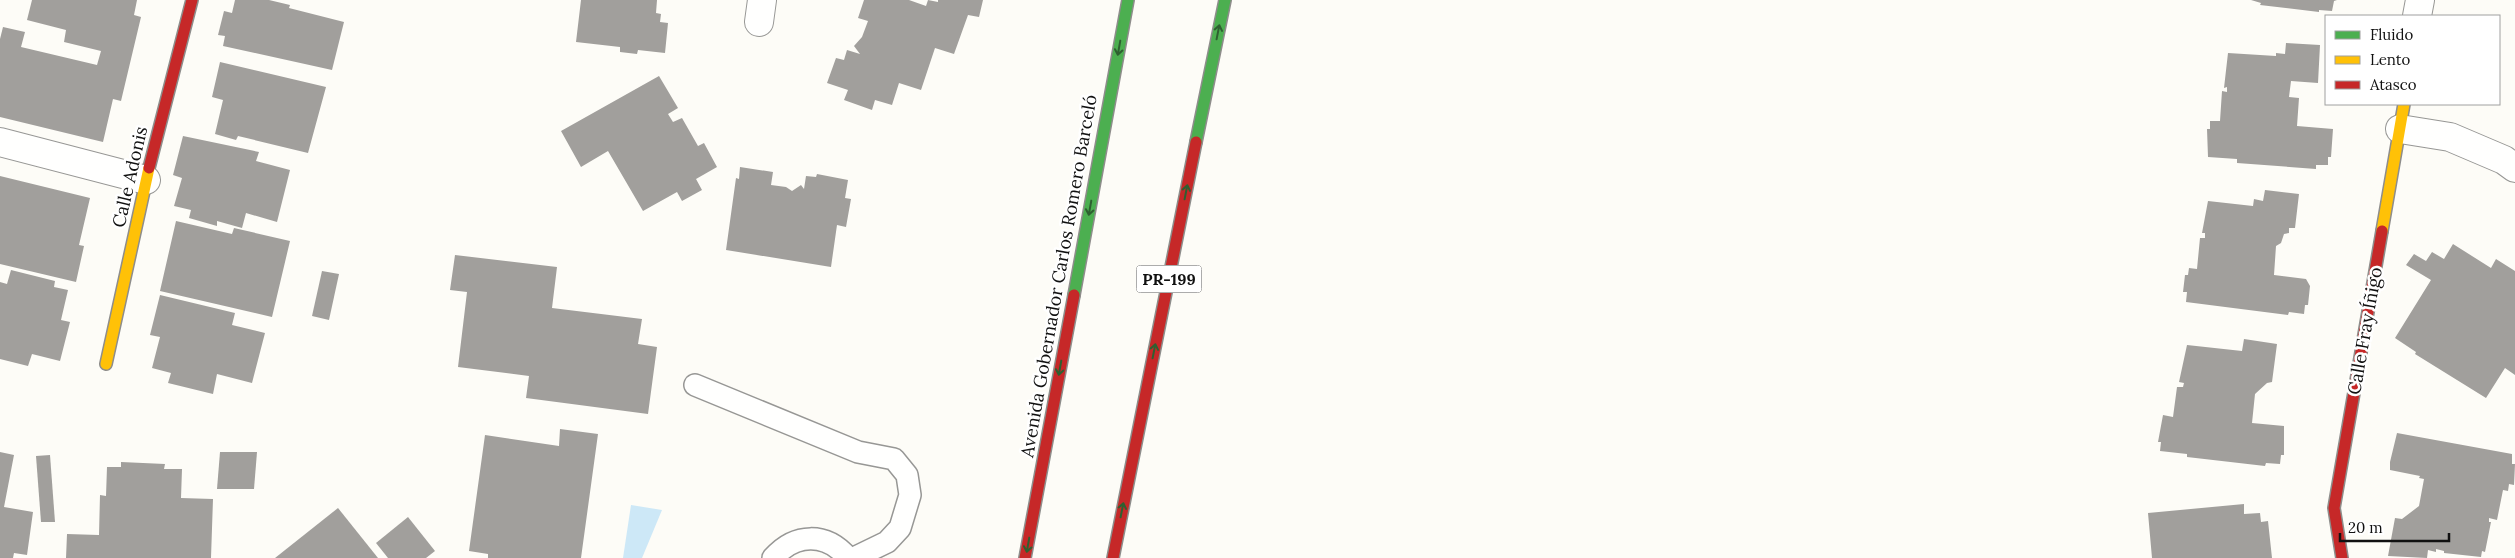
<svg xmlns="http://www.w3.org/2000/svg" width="2515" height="558" viewBox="0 0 2515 558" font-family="Lora,serif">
<rect width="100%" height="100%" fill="#fdfcf7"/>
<!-- water -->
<path fill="#cde8f7" d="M631 505 662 510 642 558H623Z"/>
<!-- building -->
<g fill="#a19f9c">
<path d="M32 0H137L134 15 141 17 121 101 113 99 103 142 0 117V39L3 27 25 32 21 47 97 65 101 51 64 42 66 30 27 20Z"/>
<path d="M235 0H269L290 5 289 8 344 22 332 70 223 46 225 36 218 35 224 11 232 13Z"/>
<path d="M581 0H657L656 13 661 14 660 22 668 23 665 53 638 50 637 54 620 52V47L576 42Z"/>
<path d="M864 0H909L926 6 928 0 938 2V0H983L979 17 968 15 954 54 935 48 921 90 899 83 892 105 875 100 872 110 844 100 848 90 827 83 836 58 844 60 847 50 860 54 854 46 862 37 868 21 858 18Z"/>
<path d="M2251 0H2337L2334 1 2332 11 2319 10V12L2260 5 2261 3Z"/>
<path d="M2286 43 2320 45 2318 83 2291 81 2289 97 2299 98 2297 126 2333 129 2331 157H2328V165H2316V169L2237 163V159L2208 157 2207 129H2210V121H2220L2222 91 2227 92V87L2224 88 2228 53 2276 56V53L2285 54Z"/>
<path d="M220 62 326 87 308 153 238 136 236 140 215 134 223 100 212 97Z"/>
<path d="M659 76 678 108 668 114 673 122 682 118 698 146 704 143 717 167 696 179 702 190 682 201 677 192 643 211 608 151 581 167 561 131Z"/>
<path d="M183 136 259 152 256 161 290 170 277 222 246 213 242 228 217 221V226L189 218 191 210 174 206 182 178 173 175Z"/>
<path d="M740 167 773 172 771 185 786 187 792 191 801 185 804 189 806 176 816 177 817 174 848 180 845 198 851 199 846 227 837 225 831 267 726 250 736 178 739 179Z"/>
<path d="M0 176 90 198 79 245 84 246 76 282 0 264Z"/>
<path d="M2265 190 2299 194 2295 228H2289V233L2284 234 2281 243 2276 246 2274 275 2306 279 2310 286 2308 305H2305L2304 314 2289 312 2288 315 2186 302 2187 292H2183L2185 275H2188L2189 268 2197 269 2200 238H2205V233H2202L2208 201 2253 206 2254 199 2263 201Z"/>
<path d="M176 221 232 234 234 228 290 241 272 317 160 291Z"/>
<path d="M2453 244 2491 268 2496 259 2515 271V375L2505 368 2486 398 2415 354 2416 352 2395 338 2431 280 2406 265 2414 254 2426 261 2432 252 2444 259Z"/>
<path d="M455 255 557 267 552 308 642 319 638 344 657 347 648 414 526 398 529 376 458 367 467 292 450 290Z"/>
<path d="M11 270 55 281 54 287 68 290 61 320 70 322 60 361 32 354 28 366 0 359V282L7 284Z"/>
<path d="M322 271 339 274 329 320 312 316Z"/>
<path d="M160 295 235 313 232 325 265 333 252 383 217 374 213 394 168 383 171 373 152 368 160 337 150 335Z"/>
<path d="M2244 339 2277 344 2272 382 2267 383 2255 394 2252 423 2284 426V455H2281L2280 464 2266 463 2265 466 2187 457V454L2160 451 2161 442H2158L2163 415 2173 417 2177 387H2183L2184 383 2179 382 2187 345 2242 351Z"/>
<path d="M560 429 598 434 581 558H488V554L469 551 485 435 559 446Z"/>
<path d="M2397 433 2512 454V464H2515L2514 485 2509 484 2508 491 2503 490 2497 520 2489 518V522H2491L2485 552 2482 551 2481 557 2444 553V551L2436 549V552L2428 550 2427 558 2388 556 2395 518 2402 519 2419 506 2424 479 2419 478 2420 476 2390 470V462Z"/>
<path d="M0 452 14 455 4 507 33 512 27 555 14 553 13 558H0Z"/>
<path d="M220 452H257L254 489H217Z"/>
<path d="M50 455 55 522H41L36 456Z"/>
<path d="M121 462 165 464 164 469H182L181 498 213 499 211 558H66L67 534 99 535 100 495 106 496 107 467H121Z"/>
<path d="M2244 504V514L2260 513 2261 522 2268 521 2272 558H2152L2148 513Z"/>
<path d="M338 508 378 558H275Z"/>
<path d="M408 517 435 551 426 558H388L376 543Z"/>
</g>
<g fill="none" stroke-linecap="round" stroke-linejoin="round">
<defs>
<g id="lane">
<path d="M695 385 858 452 894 459 907 475 910 495 900 528 887 542 854 558"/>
<path d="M773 558C795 533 826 532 848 558"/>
</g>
<g id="street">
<path d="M2417 16 2420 0"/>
<path d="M759 22 762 0"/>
<path d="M2400 129 2450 137 2504 160 2515 168"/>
<path d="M0 142 146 180"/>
</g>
<g id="fast">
<path d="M1196 142 1225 0"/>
<path d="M1074 295 1128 0"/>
</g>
<g id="slow">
<path d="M2382 231 2404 104"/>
<path d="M106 364 149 168"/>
</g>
<g id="jam">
<path d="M149 168 192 0"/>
<path d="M1025 558 1074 295"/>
<path d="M1113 558 1196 142"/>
<path d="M2342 558 2334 508 2382 231"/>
</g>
</defs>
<!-- lane casing -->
<use href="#lane" stroke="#979795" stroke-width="24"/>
<!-- street casing -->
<use href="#street" stroke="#979795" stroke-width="30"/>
<!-- fast casing -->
<use href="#fast" stroke="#8e8d8b" stroke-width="14"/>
<!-- slow casing -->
<use href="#slow" stroke="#8e8d8b" stroke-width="14"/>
<!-- jam casing -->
<use href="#jam" stroke="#8e8d8b" stroke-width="14"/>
<!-- lane -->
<use href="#lane" stroke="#fffffe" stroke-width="21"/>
<!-- street -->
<use href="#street" stroke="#fffffe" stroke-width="28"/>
<!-- fast -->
<use href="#fast" stroke="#4caf50" stroke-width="11"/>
<!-- slow -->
<use href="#slow" stroke="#ffc107" stroke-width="11"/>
<!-- jam -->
<use href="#jam" stroke="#c62828" stroke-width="11"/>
</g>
<!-- one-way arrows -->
<defs><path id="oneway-shaft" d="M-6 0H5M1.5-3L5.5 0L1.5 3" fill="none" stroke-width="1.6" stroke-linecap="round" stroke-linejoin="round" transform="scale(1.25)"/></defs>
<g stroke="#2e6030">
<use href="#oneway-shaft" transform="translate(1218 32) rotate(-79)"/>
<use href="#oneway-shaft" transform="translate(1119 48) rotate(100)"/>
<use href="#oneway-shaft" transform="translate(1186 192) rotate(-79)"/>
<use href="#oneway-shaft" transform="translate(1090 208) rotate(100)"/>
<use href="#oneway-shaft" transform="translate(1154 351) rotate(-79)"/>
<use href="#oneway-shaft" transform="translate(1060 368) rotate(100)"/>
<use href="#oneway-shaft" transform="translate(1122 510) rotate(-79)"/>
<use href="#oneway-shaft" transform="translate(1028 545) rotate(100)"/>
</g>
<g text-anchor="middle" stroke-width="5" stroke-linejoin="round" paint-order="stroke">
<!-- shield labels -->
<rect fill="#fff" stroke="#585858" stroke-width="1" x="1136.5" y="265.5" width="65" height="27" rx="4"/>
<g font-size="16" font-weight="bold" fill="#111">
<text x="1169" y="285">PR-199</text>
</g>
<!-- street labels -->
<g font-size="18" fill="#111" stroke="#fff">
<text transform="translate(130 177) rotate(-77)" y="6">Calle Adonis</text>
<text transform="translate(1059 276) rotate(-80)" y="6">Avenida Gobernador Carlos Romero Barceló</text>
<text transform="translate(2365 331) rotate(-80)" y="6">Calle Fray Íñigo</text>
</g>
</g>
<!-- legend -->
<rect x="2325" y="15" width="175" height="90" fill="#ffffff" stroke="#a0a0a0"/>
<rect x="2335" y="31" width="25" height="8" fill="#4caf50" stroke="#a0a0a0"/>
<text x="2370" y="40" font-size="15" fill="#111111">Fluido</text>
<rect x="2335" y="56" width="25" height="8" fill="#ffc107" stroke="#a0a0a0"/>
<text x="2370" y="65" font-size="15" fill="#111111">Lento</text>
<rect x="2335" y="81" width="25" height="8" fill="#c62828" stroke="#a0a0a0"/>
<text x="2370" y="90" font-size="15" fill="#111111">Atasco</text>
<!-- scale -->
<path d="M2340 533v8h109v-8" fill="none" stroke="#111111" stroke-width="2.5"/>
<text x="2348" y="533" font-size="15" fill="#111111" stroke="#ffffff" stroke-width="4" paint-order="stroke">20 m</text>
</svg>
